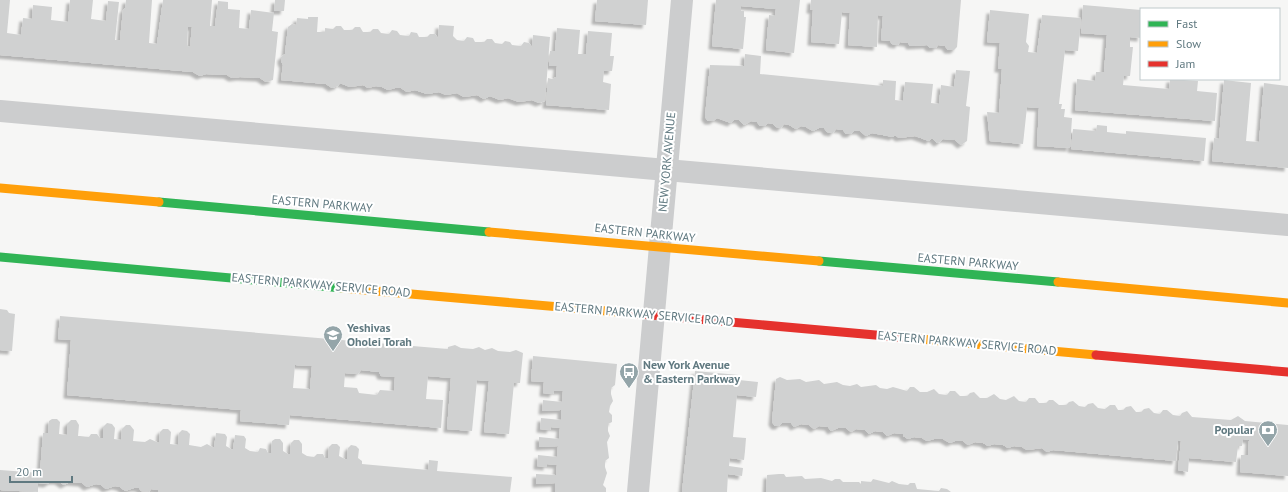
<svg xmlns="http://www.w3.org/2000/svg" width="1288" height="492" viewBox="0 0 1288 492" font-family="'PT Sans',sans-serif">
<defs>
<filter id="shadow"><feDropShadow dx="-3.5" dy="3.5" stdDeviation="1" flood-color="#0004"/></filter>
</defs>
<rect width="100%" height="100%" fill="#f6f6f5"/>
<!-- building -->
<g fill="#d0d1d1" fill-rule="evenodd" filter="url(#shadow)">
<path d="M0 0H10L7 33 21 35 23 18 32 19 33 5 52 7 51 20 68 22 70 0H93L91 19 106 21 108 1 119 2 115 40H120L123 10 125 8 126 0H152L149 43 157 44 163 0H212L210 26H215L218 1 228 2V9L240 10 239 28 249 29 251 10 274 13 272 31 278 32 273 80 266 82 260 78 240 77 232 78 227 75 206 74 200 76 193 72 0 55ZM188 27H192L190 47 187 46Z"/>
<path d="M275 0H285L284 11H274Z"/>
<path d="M597 0H648L646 25 595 21Z"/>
<path d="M716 0H800L794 53 766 50 769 15 775 16 776 9 741 6V11H744V17H746L743 49 712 46Z"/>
<path d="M811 0H961L957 47 954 50H948L945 46 938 45 936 48H930L927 45 910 46 908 43 900 42 898 45 892 44 890 41 881 40 883 16 878 15 877 47 848 45 850 13 842 12 839 44 811 42 813 10H810Z"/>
<path d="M1083 5 1141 10V38L1130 37V47H1133L1130 76H1124L1123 85 1169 89 1170 79 1198 81 1197 91 1217 93 1215 121 1075 110 1077 79 1095 81 1096 72H1104L1107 35 1081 33Z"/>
<path d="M990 10 1029 14 1026 42 1029 46 1028 52 1037 53 1042 15 1081 18 1078 51 1065 50 1059 104H1062L1061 109H1065L1064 117 1072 118 1070 148 1037 146 1039 108 1027 107 1023 144 990 141 987 112 999 113 1002 69H998L1000 43 987 42Z"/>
<path d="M308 17H318L317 32H325V28L333 29 336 26H341L344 30H352L355 27H360L363 32H370L373 29H378L381 33 389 34 392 30 397 31 400 35 409 36 411 32 417 33 419 37H427L430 34H435L438 38 439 25 454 26 453 36 457 40 464 41 467 37 473 38 475 42H484L487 39H492L495 43 502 44 505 41 510 42 512 45 521 46 524 42 529 43 532 47 533 35 550 37 545 101 539 103 532 100 519 102 508 98 500 100 490 96 484 99 477 95 464 97 457 93 446 95 439 92 427 94 415 90 407 92 401 88H395L388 90 382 87 376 86 368 88 363 85 350 87 340 83 338 86 332 88 326 84 281 80 283 65 281 61V57L285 54 288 27 292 24 296 25 297 18 308 19Z"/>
<path d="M557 28 580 30 578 54H586L588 31 612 33 610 56H614L612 71H604L603 82 611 84 609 110 546 105 548 78 552 79 556 77 557 66H549L550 51H555Z"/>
<path d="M745 54 761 56 760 74 883 86V80L896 81 895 100 903 101 905 82 933 84 931 103 939 104 941 85 954 87 956 70 970 71 966 106 970 107 967 141 961 145 955 140 943 139 940 142 937 143 932 138 929 141 915 136 899 138 895 135 893 137 872 133 866 136 860 131H854L851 134H846L843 130 836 129 833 133 827 132 824 128H819L813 131 806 127 801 126 796 129 789 125 784 124 781 128 776 127 773 124 768 123 765 126H760L757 122 751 121 744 125 739 120H734L731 123 717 118 713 121H708L705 117 710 65 744 66Z"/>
<path d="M1224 80 1251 83 1246 141 1259 142 1264 83 1288 86V168L1212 161 1214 138 1219 139Z"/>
<path d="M1097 125 1107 126V132L1126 134V131L1206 138 1204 161 1071 149 1073 129 1096 131Z"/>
<path d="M0 309 7 310 9 313 15 314 12 351 0 350Z"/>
<path d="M60 316 448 349V347L455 345 461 348 473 349 479 347 485 350 492 348 498 351 510 352 516 350 523 353 520 383H514L509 434 484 432 489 381 477 380 472 431 447 429 451 378 428 376 426 399 443 400 441 428 290 415 289 425 240 421 241 410 67 395 71 340 58 339ZM295 365 312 366 310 389 293 388ZM361 370 379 372 381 376 395 377 394 391 380 390 377 395 359 393 357 388 344 387 345 373 358 374Z"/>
<path d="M533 356 617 364 615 385 611 388V394L613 401 610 406 609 412 612 415V422L608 424V431L610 436 607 442 609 458 605 461V467L607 473 603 485 606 488V492H555V483L536 484V474L556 475 557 465 547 464V467L537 466 538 455 557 457 558 446 539 447V437L559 439 560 428 551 427 550 430 540 429 541 418 561 420V410L542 411 543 400 562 402 563 391H554L553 394 543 393 544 382 531 381Z"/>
<path d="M695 371 739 375V380L758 382 756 397 737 395 733 437 746 438 745 451 744 460 730 458 729 466 743 468 742 476 728 474 727 492H682Z"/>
<path d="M780 377 787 380 800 379 806 382 819 380 824 384 837 382 843 385 850 386 857 384 861 387 876 385 880 388 887 389 893 387 907 391 910 387H914L920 392H927L934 389 939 394 947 395 950 391H955L960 396H967L970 393 974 392 980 398H987L994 394 1000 399 1006 400 1014 396 1019 401 1026 402 1029 398H1035L1039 403H1046L1049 400H1053L1059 405H1066L1069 402 1073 401 1079 406 1085 407 1088 404 1093 403 1098 408 1105 409 1110 405H1115L1118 410H1123L1126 407 1131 406 1136 412H1141L1144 409 1149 408 1154 413 1160 414 1163 410H1167L1173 415 1180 416 1182 413 1187 411 1192 417 1231 420 1238 416 1245 421 1288 425V476L1240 472 1241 455H1248L1249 440 1243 439 1242 446H1238L1236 462 1189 458 1188 472 1178 470 1181 441 1178 440 1176 461 1053 450 1047 452 1042 448 1027 450 1022 447 1014 446 1008 448 1003 445 994 444 988 446 983 443 975 442 968 445 963 441H955L950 443 943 439H934L927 441 922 438 914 437 908 439 903 436V434L894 433 887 436 883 432 875 431 869 434 865 430 856 429 851 432 846 428H838L831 431 828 427 819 426 814 429 809 425 801 424 794 427 791 423H782L779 426H775L772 422 776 379Z"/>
<path d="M52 419H57L60 422 59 434 67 435V424L71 420H76L79 425 78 436H80L89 437 91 434H97L100 438H103V427L107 423 112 424 115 428 114 439 121 440 122 429 126 425H130L134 430 133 441 145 442 150 439 159 443 160 432 163 429H168L171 432 170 444 178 445 179 433 182 430 187 431 190 434 189 445 201 447 207 444 214 448 216 433 225 434 227 437 226 446 233 450 235 435 244 436 246 439 245 448 250 451 258 452 260 448 266 449 268 453H271L272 441 275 439H280L283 443V451L288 454H290L291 443 294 440H299L302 444V453L307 456 314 457 317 454H323L325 458H328L329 447 332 444H337L340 447 339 456 347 460 348 448 351 445 356 446 359 449 358 458 362 461V464L428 470 429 460 438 461 437 471 512 477 510 492H159L158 490 151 489 149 492 141 491 139 488H134L125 491 120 487 115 486 106 489 101 485 96 484 87 487 82 483 70 482 64 485 58 481H52L47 484 38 483V492L0 490V470L40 473 43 433H48L49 421Z"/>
<path d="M779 474H784L786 477 802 476 805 479 821 478 832 481 835 479H840L843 482H859L861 484V481L871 482 873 479 889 483 892 481 899 484 908 485 910 483H915L917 489 939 491 941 488 947 489 951 492H766L767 475Z"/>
</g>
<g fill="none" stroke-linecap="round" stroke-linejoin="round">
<!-- street -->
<g stroke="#cccdce" stroke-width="22">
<path d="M0 111 1288 225"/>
<path d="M638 492 682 0"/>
</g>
<!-- fast -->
<g stroke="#30b455" stroke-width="9">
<path d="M159 202 489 232"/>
<path d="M0 257 342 288"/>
<path d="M819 261 1058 282"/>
</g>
<!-- slow -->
<g stroke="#ff9f0a" stroke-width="9">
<path d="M0 188 159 202"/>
<path d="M489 232 819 261"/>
<path d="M1058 282 1288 303"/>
<path d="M342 288 618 312"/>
<path d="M920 339 1096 355"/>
</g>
<!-- jam -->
<g stroke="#e5322d" stroke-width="9">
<path d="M618 312 920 339"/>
<path d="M1096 355 1288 372"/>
</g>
</g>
<!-- icons -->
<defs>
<symbol id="school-pin" viewBox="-11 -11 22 30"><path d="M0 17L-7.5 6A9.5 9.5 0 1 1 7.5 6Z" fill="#94a5a9" stroke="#fff"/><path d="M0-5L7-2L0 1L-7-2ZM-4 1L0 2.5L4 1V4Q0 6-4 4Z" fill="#fff"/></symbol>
<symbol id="bus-pin" viewBox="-11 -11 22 30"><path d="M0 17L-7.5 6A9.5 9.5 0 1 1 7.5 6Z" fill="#94a5a9" stroke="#fff"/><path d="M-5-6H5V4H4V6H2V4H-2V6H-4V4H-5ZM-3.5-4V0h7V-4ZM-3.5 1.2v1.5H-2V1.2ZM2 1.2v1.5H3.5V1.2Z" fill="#fff"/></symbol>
<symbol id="bank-pin" viewBox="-11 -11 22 30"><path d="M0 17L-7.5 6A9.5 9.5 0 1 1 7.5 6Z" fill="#94a5a9" stroke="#fff"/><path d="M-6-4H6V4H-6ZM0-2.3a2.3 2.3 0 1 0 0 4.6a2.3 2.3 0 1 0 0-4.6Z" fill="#fff"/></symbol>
</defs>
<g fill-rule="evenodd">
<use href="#school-pin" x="322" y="324" width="22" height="30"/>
<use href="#bus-pin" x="618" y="361" width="22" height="30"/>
<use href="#bank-pin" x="1257" y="419" width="22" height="30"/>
</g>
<g text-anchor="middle" stroke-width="4" stroke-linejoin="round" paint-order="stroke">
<!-- street labels -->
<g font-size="12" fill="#607980" stroke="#fff">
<text transform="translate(667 162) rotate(-85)" y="4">NEW YORK AVENUE</text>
<text transform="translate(322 204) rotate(5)" y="4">EASTERN PARKWAY</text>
<text transform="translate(645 233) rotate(6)" y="4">EASTERN PARKWAY</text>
<text transform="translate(968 262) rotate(5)" y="4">EASTERN PARKWAY</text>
<text transform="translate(321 285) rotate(5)" y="4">EASTERN PARKWAY SERVICE ROAD</text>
<text transform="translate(644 314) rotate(5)" y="4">EASTERN PARKWAY SERVICE ROAD</text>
<text transform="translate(967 343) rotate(5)" y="4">EASTERN PARKWAY SERVICE ROAD</text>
</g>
<!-- poi labels -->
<g font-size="12" font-weight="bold" fill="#607980" stroke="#fff" text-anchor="start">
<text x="347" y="332">Yeshivas<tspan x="347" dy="14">Oholei Torah</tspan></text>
<text x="643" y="369">New York Avenue<tspan x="643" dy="14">&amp; Eastern Parkway</tspan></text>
<text x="1254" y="434" text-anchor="end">Popular</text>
</g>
</g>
<!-- legend -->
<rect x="1140" y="8" width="140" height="72" fill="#ffffff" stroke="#bfc9cc"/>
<rect x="1148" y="21" width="20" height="6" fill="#30b455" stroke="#bfc9cc"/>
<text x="1176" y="28" font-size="12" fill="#607980">Fast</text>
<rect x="1148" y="41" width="20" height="6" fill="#ff9f0a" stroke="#bfc9cc"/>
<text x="1176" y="48" font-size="12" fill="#607980">Slow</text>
<rect x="1148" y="61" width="20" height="6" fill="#e5322d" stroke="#bfc9cc"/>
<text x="1176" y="68" font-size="12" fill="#607980">Jam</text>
<!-- scale -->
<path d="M10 476v6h62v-6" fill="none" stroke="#607980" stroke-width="2"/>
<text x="16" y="476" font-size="12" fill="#607980" stroke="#ffffff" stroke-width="3" paint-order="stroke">20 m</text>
</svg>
